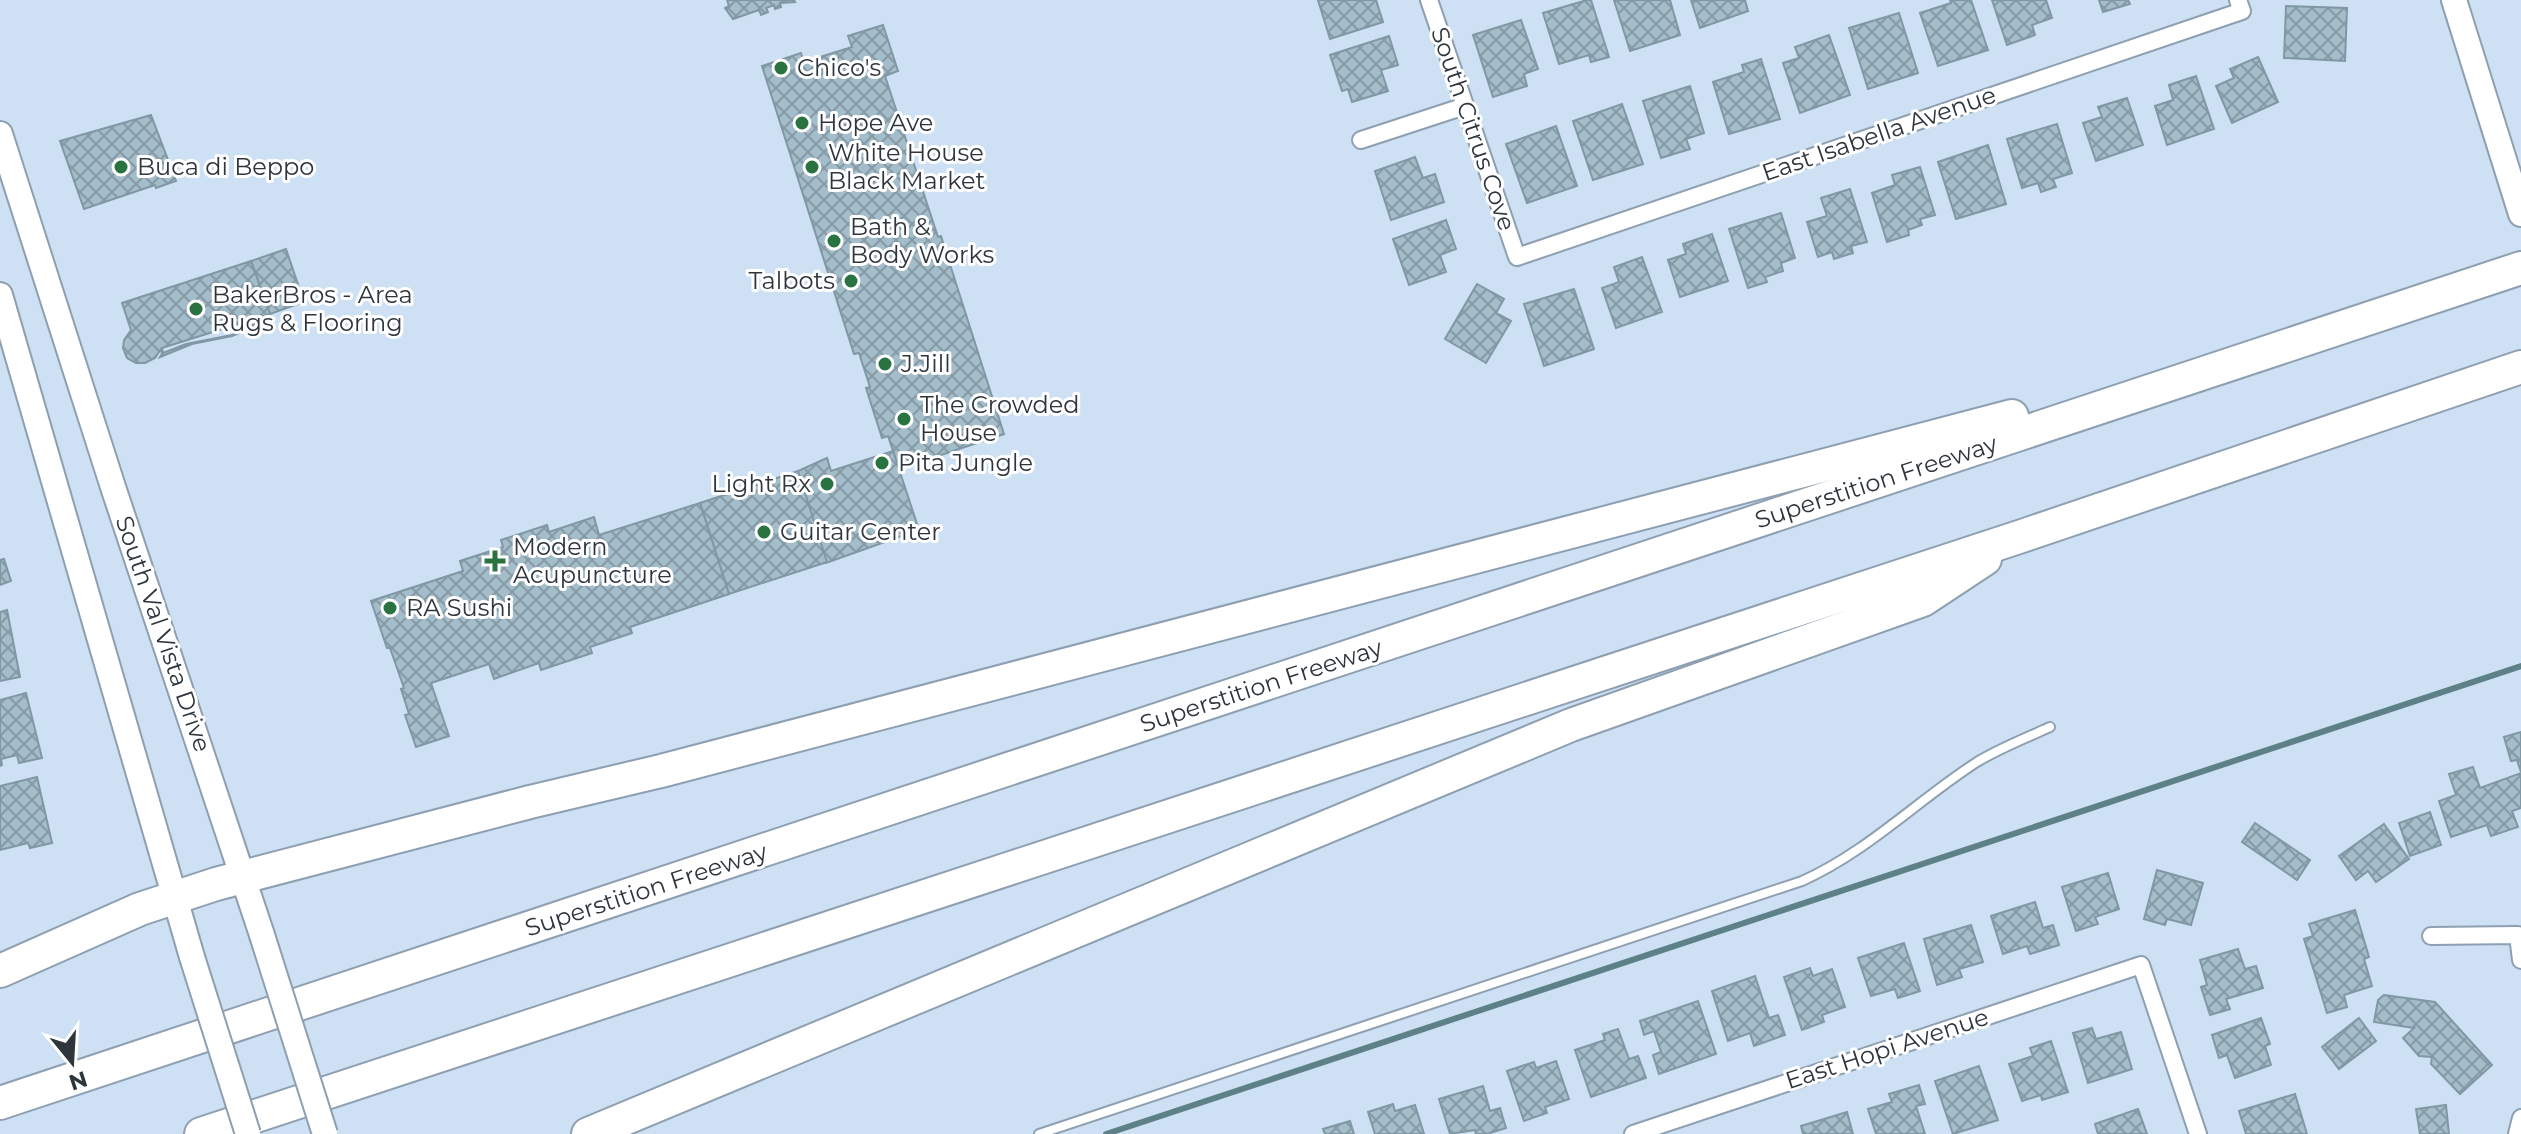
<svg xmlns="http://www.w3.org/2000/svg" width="2521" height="1134" viewBox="0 0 2521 1134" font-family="Montserrat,sans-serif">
<defs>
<pattern id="building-cross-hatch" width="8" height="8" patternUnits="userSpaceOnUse" patternTransform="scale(2)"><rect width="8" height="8" fill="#a4bdca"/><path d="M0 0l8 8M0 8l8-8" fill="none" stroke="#869aa5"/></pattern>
</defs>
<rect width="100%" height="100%" fill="#cee1f4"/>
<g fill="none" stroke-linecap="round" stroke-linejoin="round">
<!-- stream -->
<path stroke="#5e8188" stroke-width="6" d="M1106 1134 2521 666"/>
</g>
<!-- building -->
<g fill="url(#building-cross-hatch)" stroke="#7f98a4" stroke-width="2">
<path d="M727 0H794L795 2 780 3 781 7 775 9 774 5 766 8 768 12 761 15 759 10 733 19 725 8 729 6Z"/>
<path d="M1318 0H1376L1383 22 1330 39Z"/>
<path d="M1587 0H1591L1609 57 1591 62 1589 55 1559 64 1543 13Z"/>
<path d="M1614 0H1670L1680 35 1630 51Z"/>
<path d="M1691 0H1745L1748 11 1700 28Z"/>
<path d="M1950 0H1971L1988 50 1938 66 1920 13 1951 3Z"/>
<path d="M1992 0H2046L2052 18 2032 25 2035 35 2007 45Z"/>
<path d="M2099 0H2128L2130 4 2103 12Z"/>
<path d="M2286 6 2347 8 2345 61 2284 58Z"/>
<path d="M1899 13 1918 73 1868 89 1849 28Z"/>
<path d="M1521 20 1538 69 1524 74 1527 86 1493 97 1473 35Z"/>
<path d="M883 25 898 71 885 76 938 237 941 236 947 255 1004 434 899 469 888 436 882 438 866 388 870 387 859 353 854 354 762 66 801 53 804 62 852 47 848 36Z"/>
<path d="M1829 35 1850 95 1800 113 1783 63 1799 58 1795 47Z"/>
<path d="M1389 36 1398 65 1381 70 1388 91 1352 102 1348 89 1342 91 1330 55Z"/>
<path d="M2258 57 2278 102 2232 123 2216 86 2234 78 2230 69Z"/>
<path d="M1761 59 1780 119 1729 134 1713 82 1744 72 1742 65Z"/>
<path d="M2196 76 2214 129 2167 145 2155 106 2173 100 2169 85Z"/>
<path d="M1690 86 1704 133 1686 139 1690 149 1661 158 1643 101Z"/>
<path d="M2127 98 2143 145 2096 161 2083 123 2102 117 2098 107Z"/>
<path d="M1622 104 1643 164 1593 180 1573 121Z"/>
<path d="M151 115 176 181 156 188 155 185 84 209 60 141Z"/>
<path d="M2057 124 2072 173 2053 179 2056 187 2041 192 2038 183 2022 188 2007 139Z"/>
<path d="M1556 126 1577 186 1527 203 1506 144Z"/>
<path d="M1988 145 2006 204 1956 219 1938 162Z"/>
<path d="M1415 157 1423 178 1435 174 1444 202 1391 220 1375 171Z"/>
<path d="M1920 167 1935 215 1920 219 1922 225 1908 230 1909 235 1887 242 1872 193 1895 185 1892 175Z"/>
<path d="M1850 189 1867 242 1851 246 1853 253 1834 259 1832 252 1818 257 1807 222 1827 216 1821 198Z"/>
<path d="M1781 213 1795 258 1781 263 1783 271 1765 277 1767 282 1748 288 1729 229Z"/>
<path d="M1446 220 1456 249 1440 255 1446 272 1409 285 1393 239Z"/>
<path d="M1712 234 1728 281 1680 297 1668 260 1686 254 1683 244Z"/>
<path d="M286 249 304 302 270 314 251 261Z"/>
<path d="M1642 257 1662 312 1616 328 1602 288 1619 282 1614 267Z"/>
<path d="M251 261 270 314 162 348 163 353 186 344 232 335 259 322 271 320 232 336 192 344 160 357 162 354 161 349 155 358 145 363H136L127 358 123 348 124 340 131 330 122 303Z"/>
<path d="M1477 284 1504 299 1496 313 1511 321 1486 363 1445 339Z"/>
<path d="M1574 289 1594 349 1544 366 1524 304Z"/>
<path d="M893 451 919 530 826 563 798 471 827 458 831 471Z"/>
<path d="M798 471 827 562 729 594 700 503Z"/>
<path d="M700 503 729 594 630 627 632 633 590 647 592 653 541 670 539 663 494 679 489 664 431 683 449 736 416 747 405 715 409 714 401 689 404 688 390 648H387L371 601 463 571 460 561 503 547 501 540 547 525 549 532 594 517 599 535Z"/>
<path d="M4 559 11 581 0 585V560Z"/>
<path d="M7 610 20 677 0 681V612Z"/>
<path d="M26 693 42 758 19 763 17 755 1 759 2 765 0 766V700Z"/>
<path d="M2521 732V772L2517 760 2511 761 2504 737Z"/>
<path d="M2473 767 2480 788 2521 773V808L2512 811 2518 827 2491 836 2487 825 2451 837 2439 801 2456 795 2449 774Z"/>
<path d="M37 777 52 843 30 848 28 843 0 850V786Z"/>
<path d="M2430 812 2441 845 2410 856 2399 823Z"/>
<path d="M2255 823 2310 860 2297 880 2242 842Z"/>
<path d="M2384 824 2409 859 2376 882 2368 871 2356 880 2339 856Z"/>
<path d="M2157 870 2203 883 2191 925 2167 919 2165 925 2144 919Z"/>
<path d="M2108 873 2119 909 2095 917 2098 924 2076 931 2062 887Z"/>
<path d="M2035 902 2043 928 2053 925 2059 945 2030 954 2027 946 2003 954 1991 916Z"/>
<path d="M2355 910 2369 957 2364 959 2372 986 2344 995 2347 1007 2327 1013 2304 939 2313 936 2309 924Z"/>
<path d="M1971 925 1983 962 1959 969 1962 977 1937 985 1924 939Z"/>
<path d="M1904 943 1920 991 1898 998 1895 989 1871 996 1858 958Z"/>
<path d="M2238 949 2245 969 2256 966 2263 988 2226 999 2230 1009 2210 1015 2201 987 2207 985 2200 960Z"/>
<path d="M1810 968 1813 976 1832 969 1845 1007 1822 1015 1824 1022 1802 1030 1784 977Z"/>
<path d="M1755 976 1769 1018 1778 1015 1785 1035 1754 1046 1750 1033 1728 1041 1712 991Z"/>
<path d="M2384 995 2435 1002 2492 1065 2460 1094 2431 1064 2432 1057 2419 1056 2403 1038 2414 1028 2374 1022 2378 1000Z"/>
<path d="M1698 1001 1716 1054 1659 1074 1653 1055 1661 1052 1654 1031 1644 1035 1640 1021Z"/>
<path d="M2261 1018 2270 1044 2265 1046 2271 1065 2235 1078 2227 1055 2219 1058 2212 1035Z"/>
<path d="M2359 1018 2376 1041 2339 1069 2322 1047Z"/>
<path d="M2092 1028 2096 1039 2121 1032 2132 1069 2088 1083 2073 1033Z"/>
<path d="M1618 1029 1629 1059 1638 1056 1646 1078 1591 1097 1575 1050 1605 1040 1603 1034Z"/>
<path d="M2051 1041 2068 1092 2042 1100 2041 1095 2022 1101 2009 1064 2033 1056 2030 1048Z"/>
<path d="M1556 1061 1569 1099 1545 1107 1547 1113 1524 1121 1507 1071 1534 1062 1536 1068Z"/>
<path d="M1979 1066 1998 1120 1953 1134 1935 1081Z"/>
<path d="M1919 1085 1925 1104 1916 1106 1925 1134H1876L1868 1109 1892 1102 1889 1094Z"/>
<path d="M1483 1086 1490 1111 1500 1108 1506 1128 1487 1134H1476L1475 1130 1450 1134 1439 1099Z"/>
<path d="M2295 1094 2307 1134H2246L2239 1111Z"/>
<path d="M1393 1104 1395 1111 1415 1105 1424 1134H1375L1368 1112Z"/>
<path d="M2446 1105 2449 1134H2420L2416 1109Z"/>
<path d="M2138 1109 2147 1134H2098L2095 1124Z"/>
<path d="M1847 1112 1853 1134H1803L1801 1126Z"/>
<path d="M1350 1121 1354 1134H1325L1323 1129Z"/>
</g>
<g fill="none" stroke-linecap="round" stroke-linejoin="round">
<defs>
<path id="lane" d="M1039 1134 1802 881C1867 852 1918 800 1977 762 2000 748 2026 738 2050 727"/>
<g id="street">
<path d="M1429 0 1517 257 2242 11 2238 0"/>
<path d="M1361 140 1465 106"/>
<path d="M2431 936 2518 935 2521 960"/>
<path d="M1633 1134 2141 965 2198 1134"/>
<path d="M2517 1134 2521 1118"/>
</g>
<g id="secondary">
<path d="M2454 0 2521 214"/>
<path d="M0 134 113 487 262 935"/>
<path d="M0 295 192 957"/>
</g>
<g id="highway">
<path d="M0 971 140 909 216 884 530 802 661 771 2012 416"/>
<path d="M0 1103 2521 268"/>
<path d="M201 1134 2019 537 2521 367"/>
<path d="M588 1134 1571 725 1923 600 1985 559"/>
</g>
</defs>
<!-- lane casing -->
<use href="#lane" stroke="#8d9fb0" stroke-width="12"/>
<!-- street casing -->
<use href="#street" stroke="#8d9fb0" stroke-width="20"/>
<!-- secondary casing -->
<use href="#secondary" stroke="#8d9fb0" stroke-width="28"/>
<!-- highway casing -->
<use href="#highway" stroke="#8d9fb0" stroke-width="36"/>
<!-- lane -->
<use href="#lane" stroke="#fff" stroke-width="8"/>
<!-- street -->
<use href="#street" stroke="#fff" stroke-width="16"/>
<!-- secondary -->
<use href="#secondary" stroke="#fff" stroke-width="24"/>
<!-- highway -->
<use href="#highway" stroke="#fff" stroke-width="32"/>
<defs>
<g id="secondary-bridge">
<path d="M262 935 325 1134"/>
<path d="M192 957 248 1134"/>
</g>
</defs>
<!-- secondary-bridge casing -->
<use href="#secondary-bridge" stroke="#8d9fb0" stroke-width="28" stroke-linecap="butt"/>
<!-- secondary-bridge -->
<use href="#secondary-bridge" stroke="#fff" stroke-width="24"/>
</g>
<!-- markers -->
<g fill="#297341" stroke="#fff" stroke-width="3">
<circle cx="781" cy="68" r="8"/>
<circle cx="802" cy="123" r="8"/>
<circle cx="121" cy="167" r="8"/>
<circle cx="812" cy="167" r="8"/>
<circle cx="834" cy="241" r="8"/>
<circle cx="851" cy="281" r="8"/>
<circle cx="196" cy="309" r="8"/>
<circle cx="885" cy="364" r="8"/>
<circle cx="904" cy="419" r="8"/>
<circle cx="882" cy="463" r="8"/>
<circle cx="827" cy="484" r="8"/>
<circle cx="764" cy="532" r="8"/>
<path d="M491 549h8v8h8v8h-8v8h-8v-8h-8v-8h8z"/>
<circle cx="390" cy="608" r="8"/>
</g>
<g text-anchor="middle" stroke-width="6" stroke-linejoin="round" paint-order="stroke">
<!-- poi labels -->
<g font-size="24" fill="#2e353c" stroke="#fff" text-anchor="start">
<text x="797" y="76">Chico's</text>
<text x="818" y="131">Hope Ave</text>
<text x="828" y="161">White House<tspan x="828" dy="28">Black Market</tspan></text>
<text x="137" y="175">Buca di Beppo</text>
<text x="850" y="235">Bath &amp;<tspan x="850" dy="28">Body Works</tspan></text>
<text x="835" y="289" text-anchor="end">Talbots</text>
<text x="212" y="303">BakerBros - Area<tspan x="212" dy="28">Rugs &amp; Flooring</tspan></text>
<text x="901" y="372">J.Jill</text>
<text x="920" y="413">The Crowded<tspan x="920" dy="28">House</tspan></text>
<text x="898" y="471">Pita Jungle</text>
<text x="811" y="492" text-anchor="end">Light Rx</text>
<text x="780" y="540">Guitar Center</text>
<text x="513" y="555">Modern<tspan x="513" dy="28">Acupuncture</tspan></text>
<text x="406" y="616">RA Sushi</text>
</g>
<!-- street labels -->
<g font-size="24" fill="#2e353c" stroke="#fff">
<text transform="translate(1473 129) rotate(71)" y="8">South Citrus Cove</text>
<text transform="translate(1879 134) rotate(-19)" y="8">East Isabella Avenue</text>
<text transform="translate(1876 482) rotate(-18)" y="8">Superstition Freeway</text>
<text transform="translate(163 634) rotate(71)" y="8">South Val Vista Drive</text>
<text transform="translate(1261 686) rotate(-18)" y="8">Superstition Freeway</text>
<text transform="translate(646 890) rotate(-18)" y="8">Superstition Freeway</text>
<text transform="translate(1887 1049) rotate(-18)" y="8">East Hopi Avenue</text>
</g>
</g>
<!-- north arrow -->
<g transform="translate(72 1062) rotate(162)" stroke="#ffffff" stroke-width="6" paint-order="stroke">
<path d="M0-6L14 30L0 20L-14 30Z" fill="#2e353c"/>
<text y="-12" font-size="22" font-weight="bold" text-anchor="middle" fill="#2e353c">N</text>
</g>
</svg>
